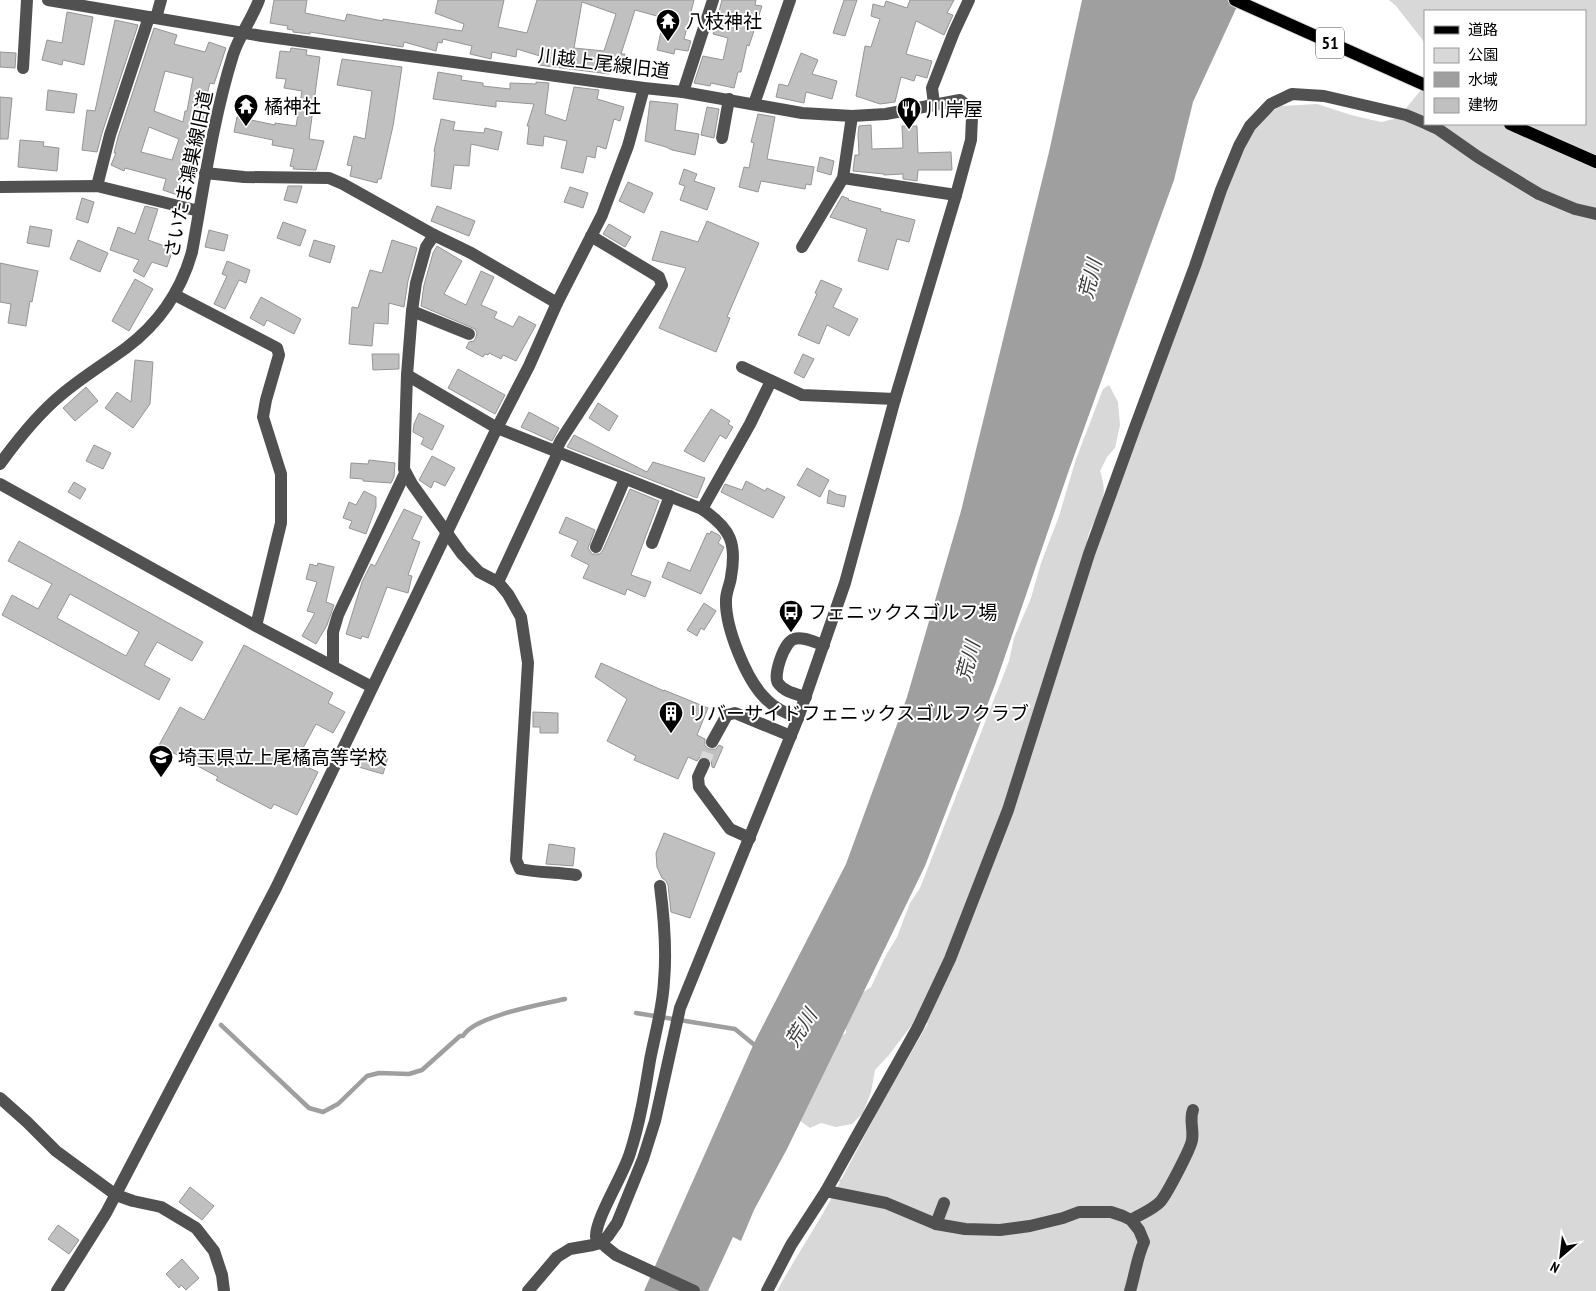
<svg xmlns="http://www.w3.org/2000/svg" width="1596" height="1291" viewBox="0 0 1596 1291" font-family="'PT Sans Narrow','Noto Sans JP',sans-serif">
<rect width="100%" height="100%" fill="#fff"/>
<!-- green -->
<path fill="#d8d8d8" d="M1389 0H1596V1291H777C797 1254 821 1220 840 1182L838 1181 842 1178 881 1105 928 1023 911 1026 889 1055 875 1070 871 1092 863 1113 852 1124 836 1127 821 1123 810 1128 796 1118 833 1041 846 1033V1014L855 998 871 987 886 955 897 937 910 903 920 888 1009 661 1014 638 1031 598 1041 563 1059 516 1076 459 1103 389 1109 385 1118 402 1120 425 1115 448 1107 457 1100 471C1103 480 1105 489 1103 498 1101 515 1088 527 1087 543L1226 184 1250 133 1264 116 1281 106 1317 104 1351 115 1381 122 1398 118 1425 85V124H1585V11H1425V43L1396 6Z"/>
<!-- water -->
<path fill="#9f9f9f" d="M1082 0H1240L1193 102 1174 180 1069 470 995 685 925 866 787 1149 754 1210 741 1241 733 1237 708 1291H644L755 1041 846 864 907 697 961 511 1049 152Z"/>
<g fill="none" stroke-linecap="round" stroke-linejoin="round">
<!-- stream -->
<g stroke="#9f9f9f" stroke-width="4.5">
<path d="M636 1013 735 1029 757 1047"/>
<path d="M221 1025 309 1108 323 1112 338 1104 367 1076 379 1073 409 1074 422 1070 460 1036H463C474 1016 543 1004 565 999"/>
</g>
</g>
<!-- building -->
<g fill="#c0c0c0" stroke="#959595" fill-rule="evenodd">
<path d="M274 0H307L305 13 345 21 347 14 383 21V19L462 31 464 24 435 13 438 0H504L498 27 527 33 537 0H694L684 39 691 41 688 51 675 49 674 54 657 50 664 18 635 10 621 54H625L621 73 609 71V74L539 65 540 56 517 49 516 57 492 52 491 59 470 54 472 46 443 39 442 43 438 42 436 51 404 42 403 47 310 32V34L293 32V30L287 29 288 26 270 23ZM582 2 616 14 604 51 574 48Z"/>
<path d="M722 0H756L755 5 762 6 749 46 747 45 741 72H738L734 88 711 83 710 86 694 83 703 56 723 60 728 38 713 34Z"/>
<path d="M844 0H857L845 36 833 33Z"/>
<path d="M910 0H954L947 13 953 15 944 35 916 21 906 54 932 61 927 78 916 75 914 81 901 77 895 102 880 104 856 96 865 46 871 47 880 19 871 16 873 4 884 7 886 1 907 8Z"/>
<path d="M67 12 93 17 84 65 63 60 62 65 42 60 47 40 62 43Z"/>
<path d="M115 20 138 25 102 133 97 152 82 150 87 110 95 111Z"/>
<path d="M154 28 177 35 174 44 205 52 209 42 226 48 214 84 210 83 202 114 204 115 201 131H198L193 154 180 196 163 190 166 179 125 168 124 171 111 165 116 153H114L118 137ZM165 71 193 78 187 111H185L183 122 154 111ZM149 127 179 139 172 160 141 152Z"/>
<path d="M291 48 307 50 306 55 320 57 309 139 324 141 316 170 293 169 294 167 290 166 294 149 272 145 273 140 234 132 237 117 275 125V123L296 126 302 91 284 88 286 79 276 78 280 51 290 52Z"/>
<path d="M0 52 16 53 15 68 0 67Z"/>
<path d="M801 53 818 60 812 74 837 81 832 99 806 92 804 103 776 97 779 84 788 86Z"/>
<path d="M342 59 402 67 393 126 381 179H378L377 183 350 176 352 166 347 165 354 136 365 139 372 91 337 85Z"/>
<path d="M438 72 462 76 461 80 483 83V86L510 89V83L536 84V82L549 83 545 114 566 121 574 87 599 90 597 99 624 107 620 121 614 119 606 149 597 146 595 158 587 156 583 173 561 168 567 141 544 136 543 146 527 144 529 126H527L534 104 496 101V107L433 99Z"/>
<path d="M48 90 77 94 74 113 46 110Z"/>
<path d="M0 97 12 98 8 139H0Z"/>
<path d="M650 101 678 104 675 130 699 134 695 155 672 150 666 147 645 141Z"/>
<path d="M707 107 719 109 714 138 701 135Z"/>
<path d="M758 114 775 117 767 159 814 167 811 185 806 184 805 189 761 181 758 192 739 187 744 167 749 168 754 143 751 142Z"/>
<path d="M441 119 455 122 453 130 484 133 485 128 502 132 498 150 471 144 469 166 454 165 451 189 431 186 435 152 434 151Z"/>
<path d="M871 125 872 149 903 148 902 126H917L918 153 951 152 952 170H918L917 181 903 179V174L884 175V174L853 171 855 155H859L858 134 859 126Z"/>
<path d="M20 140 44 142 43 146 59 148 57 171 18 167Z"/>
<path d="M820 157 834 161 831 175 817 171Z"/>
<path d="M684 169 697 174 694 181 715 188 707 210 680 200 685 186 679 184Z"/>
<path d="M628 182 653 193 644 213 619 201Z"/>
<path d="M288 186H302L297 203 284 200Z"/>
<path d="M570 187 588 193 583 208 564 202Z"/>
<path d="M842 196 849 199 848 200 881 209 880 211 915 220 909 242 897 239 888 270 858 261 867 229 830 217Z"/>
<path d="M82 198 94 202 88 223 76 219Z"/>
<path d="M145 206 158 209 148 240 173 249 167 267 152 262 144 277 133 271 139 260 110 250 118 227 135 234Z"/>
<path d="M437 206 475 221 469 236 431 221Z"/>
<path d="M707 221 759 243 727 317 730 318 716 352 659 328 686 268 652 260 661 231 698 242Z"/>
<path d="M283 222 306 230 300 246 277 238Z"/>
<path d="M609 224 631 237 625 247 603 234Z"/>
<path d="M30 226 52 230 49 247 27 243Z"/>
<path d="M209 230 228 235 224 251 205 247Z"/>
<path d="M78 240 108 253 100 272 70 259Z"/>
<path d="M314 240 335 246 330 263 309 256Z"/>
<path d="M392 240 417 248 408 281 404 307 389 303 388 324 374 323 372 346 349 344 352 307 358 308 370 270 382 273Z"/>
<path d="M437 246 462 261 444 294 466 305 481 271 494 277 481 305 497 312 494 318 513 327 519 316 536 325 516 361 503 355 501 359 489 353 488 355 485 354 483 357 466 348 469 342 474 341 476 337 477 333 475 329 421 306 424 285 433 253Z"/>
<path d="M227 261 250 270 246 283 239 280 225 309 214 304 227 276 222 274Z"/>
<path d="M0 263 38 271 32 302 30 301 26 326 8 323 11 304 0 302Z"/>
<path d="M135 279 153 289 129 331 112 321Z"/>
<path d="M821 280 842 289 833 307 858 319 849 336 827 325 819 344 798 335 817 294 815 293Z"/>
<path d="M261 297 301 319 294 334 267 320 264 326 250 318Z"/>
<path d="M372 354H399V369L373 370Z"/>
<path d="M803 354 814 359 804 378 794 373Z"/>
<path d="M135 360 153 362 150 404 133 428 105 408 117 392 131 402Z"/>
<path d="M458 369 505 395 495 414 448 388Z"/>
<path d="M86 387 98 401 75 421 63 408Z"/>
<path d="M598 403 618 416 609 431 589 418Z"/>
<path d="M711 409 730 421 728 424 733 427 726 439 720 435 704 462 684 451Z"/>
<path d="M529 412 559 428 552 441 521 427Z"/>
<path d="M419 413 444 426 432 450 421 444 424 438 413 432 414 424Z"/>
<path d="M574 435 647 472 653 462 705 478 697 498 567 447Z"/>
<path d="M94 445 111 453 103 469 86 461Z"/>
<path d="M432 456 455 468 445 486 434 481 431 488 419 480Z"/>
<path d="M369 460 395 463 394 477 391 483 363 481V479L350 478 351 463 368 464Z"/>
<path d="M807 468 829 480 820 497 797 485Z"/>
<path d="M746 481 765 491 767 488 785 497 773 518 721 492 725 484 742 490Z"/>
<path d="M74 482 86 489 80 499 68 492Z"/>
<path d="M630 489 659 501 631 575 651 582 645 597 627 589 625 595 583 578 589 565 571 556 578 541 559 533 566 517 595 530 588 548 592 554H600L603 550Z"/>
<path d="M829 490 836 494 846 496 844 507 827 503Z"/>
<path d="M364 491 376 497V507L366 534 349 528 352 521 343 518 349 502 356 505Z"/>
<path d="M404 509 422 517 412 539 420 542 408 575 412 576 408 593 387 587 368 638 362 636 361 639 346 634 362 582 371 564 375 566Z"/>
<path d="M711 531 719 535 721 538 718 543 724 547 701 594 662 577 668 562 690 571 707 533 710 534Z"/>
<path d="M19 541 203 642 192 661 157 642 144 665 170 679 159 700 2 615 12 595 38 609 52 584 8 561ZM70 594 139 632 126 656 57 618Z"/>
<path d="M318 563 334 567 326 602 334 605 327 625 316 644 302 636 315 613 307 611 317 582 306 579 310 564 317 566Z"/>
<path d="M704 603 716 611 704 630 701 628 697 636 687 630Z"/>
<path d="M244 645 333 693 328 703 345 712 333 733 316 724 296 761V762L318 772 297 815 274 804 271 809 216 780 218 777 159 745 180 707 204 720Z"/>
<path d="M601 663 664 691V690L708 708 697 735 705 739V746L709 749H716L719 745 723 747 714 768 712 767 711 760 707 756 700 757 697 761 688 757 678 779 634 760 636 756 607 741 627 699 595 677Z"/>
<path d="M533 712 558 713V733H540V727H533Z"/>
<path d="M359 751 369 754 370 751 388 757 383 774 355 766Z"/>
<path d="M664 833 715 853 690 918 671 912 668 885 666 881 662 878 657 867 656 853Z"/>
<path d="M549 844 575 848 573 866 546 864Z"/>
<path d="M190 1187 214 1206 202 1220 179 1202Z"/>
<path d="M58 1225 79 1240 69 1254 48 1239Z"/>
<path d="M182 1259 199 1278 186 1290 181 1285 179 1288 166 1274Z"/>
</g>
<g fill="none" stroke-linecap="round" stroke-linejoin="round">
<!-- minor-tunnel -->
<path stroke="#d9d9d9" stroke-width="12" stroke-dasharray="12 6" stroke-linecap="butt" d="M704 764 712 742"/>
<defs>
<g id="major">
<path d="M1235 0 1425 85"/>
<path d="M1510 124 1596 162"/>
</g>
</defs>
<!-- major casing -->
<use href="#major" stroke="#dbdbdb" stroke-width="14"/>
<!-- minor -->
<g stroke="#515151" stroke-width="12">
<path d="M48 0 262 36 644 88 683 92 802 113 852 116 886 114 960 100 968 107 972 117 971 140 956 195 895 399 845 583 798 718 680 1008 655 1121 643 1159 617 1223 608 1236 601 1243 593 1245 570 1249 557 1257 528 1291"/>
<path d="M156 18 161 0"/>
<path d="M23 68 27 0"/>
<path d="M683 92 713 0"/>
<path d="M754 104 790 0"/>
<path d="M934 104 932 88 954 32 969 0"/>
<path d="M1427 124 1438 129 1478 157 1539 194 1575 209 1596 214"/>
<path d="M722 138 729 99"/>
<path d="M205 173 244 177 329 178 343 184 434 235 471 253 557 303"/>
<path d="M843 178 956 195"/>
<path d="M97 186 110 135 149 17"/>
<path d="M0 187 97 186 199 211"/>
<path d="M434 235 426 247 416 283 412 311 407 375 404 469 412 484 462 554 479 572 498 582 508 594 521 617 528 663 516 860 520 869C539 873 557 872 576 875"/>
<path d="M802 247 843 178 852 116"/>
<path d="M175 295 277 348 279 355 266 400 263 417 281 474V523L256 626"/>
<path d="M412 311 469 334"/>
<path d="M742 367 802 395 895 399"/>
<path d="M407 375 497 428 702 509C731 529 737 543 731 577 730 585 726 592 726 600 725 627 746 679 765 698 774 708 786 713 798 718"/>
<path d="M555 452 561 440 662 285 659 277 591 236"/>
<path d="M0 464C18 439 37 415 61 395 81 378 104 364 126 348 158 324 181 291 192 252 204 186 213 119 233 55 239 36 252 19 259 0"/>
<path d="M0 484 256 626 372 687"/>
<path d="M702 509 750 424 771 381"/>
<path d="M652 543 670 496"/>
<path d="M596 547 625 479"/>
<path d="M498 582 558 453"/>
<path d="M333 666V632L338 615 405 473"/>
<path d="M806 697C796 694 784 692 778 683 773 675 784 642 794 639 803 636 816 643 824 645"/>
<path d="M712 742 727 715 735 713 791 736"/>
<path d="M704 764 698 777 699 787 730 829 750 838"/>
<path d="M660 886C664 917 667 949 664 981 663 1007 655 1034 650 1060 645 1091 640 1122 630 1153 624 1174 595 1219 596 1237L606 1247 616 1255 694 1291"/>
<path d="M0 1098 27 1122 56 1151 116 1195 133 1201 161 1207 196 1228 214 1251 222 1275 224 1291"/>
<path d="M826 1191 918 1027 950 959 1008 810 1089 554 1134 430 1195 266 1221 190 1239 146 1250 126 1271 104 1292 94 1324 96 1406 115 1425 123"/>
<path d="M1131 1220C1141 1214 1152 1210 1160 1202 1166 1196 1191 1148 1192 1140 1194 1130 1189 1120 1193 1110"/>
<path d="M936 1224 944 1203"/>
<path d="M57 1291 106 1213 276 888 497 428 529 366 557 303 602 215 628 146 644 88"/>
<path d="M767 1291 791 1245 826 1191 886 1203 936 1224 965 1229 1000 1230 1030 1226 1063 1218 1079 1212H1111L1123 1216 1131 1220 1139 1230 1144 1242C1137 1257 1135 1275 1130 1291"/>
</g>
<!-- major -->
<use href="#major" stroke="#000" stroke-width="12"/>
</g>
<!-- icons -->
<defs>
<symbol id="temple-pin" viewBox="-11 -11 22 30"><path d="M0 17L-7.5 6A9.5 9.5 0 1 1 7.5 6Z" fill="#000" stroke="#fff"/><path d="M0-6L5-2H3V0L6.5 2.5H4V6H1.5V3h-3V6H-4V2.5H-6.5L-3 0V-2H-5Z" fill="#fff"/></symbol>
<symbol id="restaurant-pin" viewBox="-11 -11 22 30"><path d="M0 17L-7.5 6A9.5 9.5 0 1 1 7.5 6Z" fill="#000" stroke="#fff"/><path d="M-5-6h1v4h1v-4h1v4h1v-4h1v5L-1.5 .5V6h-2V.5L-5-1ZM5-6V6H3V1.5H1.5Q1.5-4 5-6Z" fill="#fff"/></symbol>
<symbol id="bus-pin" viewBox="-11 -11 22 30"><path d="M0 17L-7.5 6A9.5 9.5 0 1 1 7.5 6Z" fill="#000" stroke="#fff"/><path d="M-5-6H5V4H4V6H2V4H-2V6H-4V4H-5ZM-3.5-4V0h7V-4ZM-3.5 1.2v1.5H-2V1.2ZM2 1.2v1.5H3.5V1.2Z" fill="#fff"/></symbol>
<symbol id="building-pin" viewBox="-11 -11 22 30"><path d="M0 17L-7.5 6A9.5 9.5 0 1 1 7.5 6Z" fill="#000" stroke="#fff"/><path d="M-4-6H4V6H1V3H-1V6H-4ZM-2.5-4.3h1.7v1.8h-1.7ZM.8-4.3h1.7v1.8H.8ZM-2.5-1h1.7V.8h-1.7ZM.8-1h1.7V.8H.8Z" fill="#fff"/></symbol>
<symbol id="school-pin" viewBox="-11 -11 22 30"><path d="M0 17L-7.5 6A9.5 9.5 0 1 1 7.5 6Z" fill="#000" stroke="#fff"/><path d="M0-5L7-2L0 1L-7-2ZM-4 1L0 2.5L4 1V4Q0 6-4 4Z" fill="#fff"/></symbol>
</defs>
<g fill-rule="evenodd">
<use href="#temple-pin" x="654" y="7" width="28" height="38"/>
<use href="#temple-pin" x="232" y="92" width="28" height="38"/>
<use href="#restaurant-pin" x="895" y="95" width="28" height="38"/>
<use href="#bus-pin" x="777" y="598" width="28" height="38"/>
<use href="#building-pin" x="657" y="699" width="28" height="38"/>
<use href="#school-pin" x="147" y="743" width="28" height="38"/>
</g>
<g text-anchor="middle" stroke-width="4" stroke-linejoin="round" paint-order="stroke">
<!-- shield labels -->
<rect fill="#fff" stroke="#4c4c4c" stroke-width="1" x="1316" y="27.5" width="28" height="31" rx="4"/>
<g font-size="18" font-weight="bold" fill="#000">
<text x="1330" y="49">51</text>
</g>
<!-- poi labels -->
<g font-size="19" fill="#000" stroke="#fff" text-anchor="start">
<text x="686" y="28">八枝神社</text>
<text x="264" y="113">橘神社</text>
<text x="926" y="116">川岸屋</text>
<text x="808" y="619">フェニックスゴルフ場</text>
<text x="688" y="720">リバーサイドフェニックスゴルフクラブ</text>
<text x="178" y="764">埼玉県立上尾橘高等学校</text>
</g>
<!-- street labels -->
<g font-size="19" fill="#000" stroke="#fff">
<text transform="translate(604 63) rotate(7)" y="7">川越上尾線旧道</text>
<text transform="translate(188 174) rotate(-78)" y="7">さいたま鴻巣線旧道</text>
</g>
<!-- water labels -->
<g font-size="20" font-style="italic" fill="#404040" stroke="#fff">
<text transform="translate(1090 279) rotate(-76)" y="7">荒川</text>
<text transform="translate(968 661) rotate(-75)" y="7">荒川</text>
<text transform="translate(801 1028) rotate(-57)" y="7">荒川</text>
</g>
</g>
<!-- legend -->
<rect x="1424" y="10" width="162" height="115" fill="#ffffff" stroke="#999999"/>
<rect x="1434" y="26" width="25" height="8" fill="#000000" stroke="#999999"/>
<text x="1468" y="35" font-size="15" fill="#000000">道路</text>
<rect x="1434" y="48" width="25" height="15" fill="#d8d8d8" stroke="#999999"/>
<text x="1468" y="60" font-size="15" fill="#000000">公園</text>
<rect x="1434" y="72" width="25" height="15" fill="#9f9f9f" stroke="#999999"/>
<text x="1468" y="85" font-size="15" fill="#000000">水域</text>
<rect x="1434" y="98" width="25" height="15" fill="#c0c0c0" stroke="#999999"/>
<text x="1468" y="110" font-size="15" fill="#000000">建物</text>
<!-- north arrow -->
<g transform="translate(1561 1256) rotate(208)" stroke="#ffffff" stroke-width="4" paint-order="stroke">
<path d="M0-4L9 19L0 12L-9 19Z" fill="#000000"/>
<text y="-8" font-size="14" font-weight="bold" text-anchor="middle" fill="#000000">N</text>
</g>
</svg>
